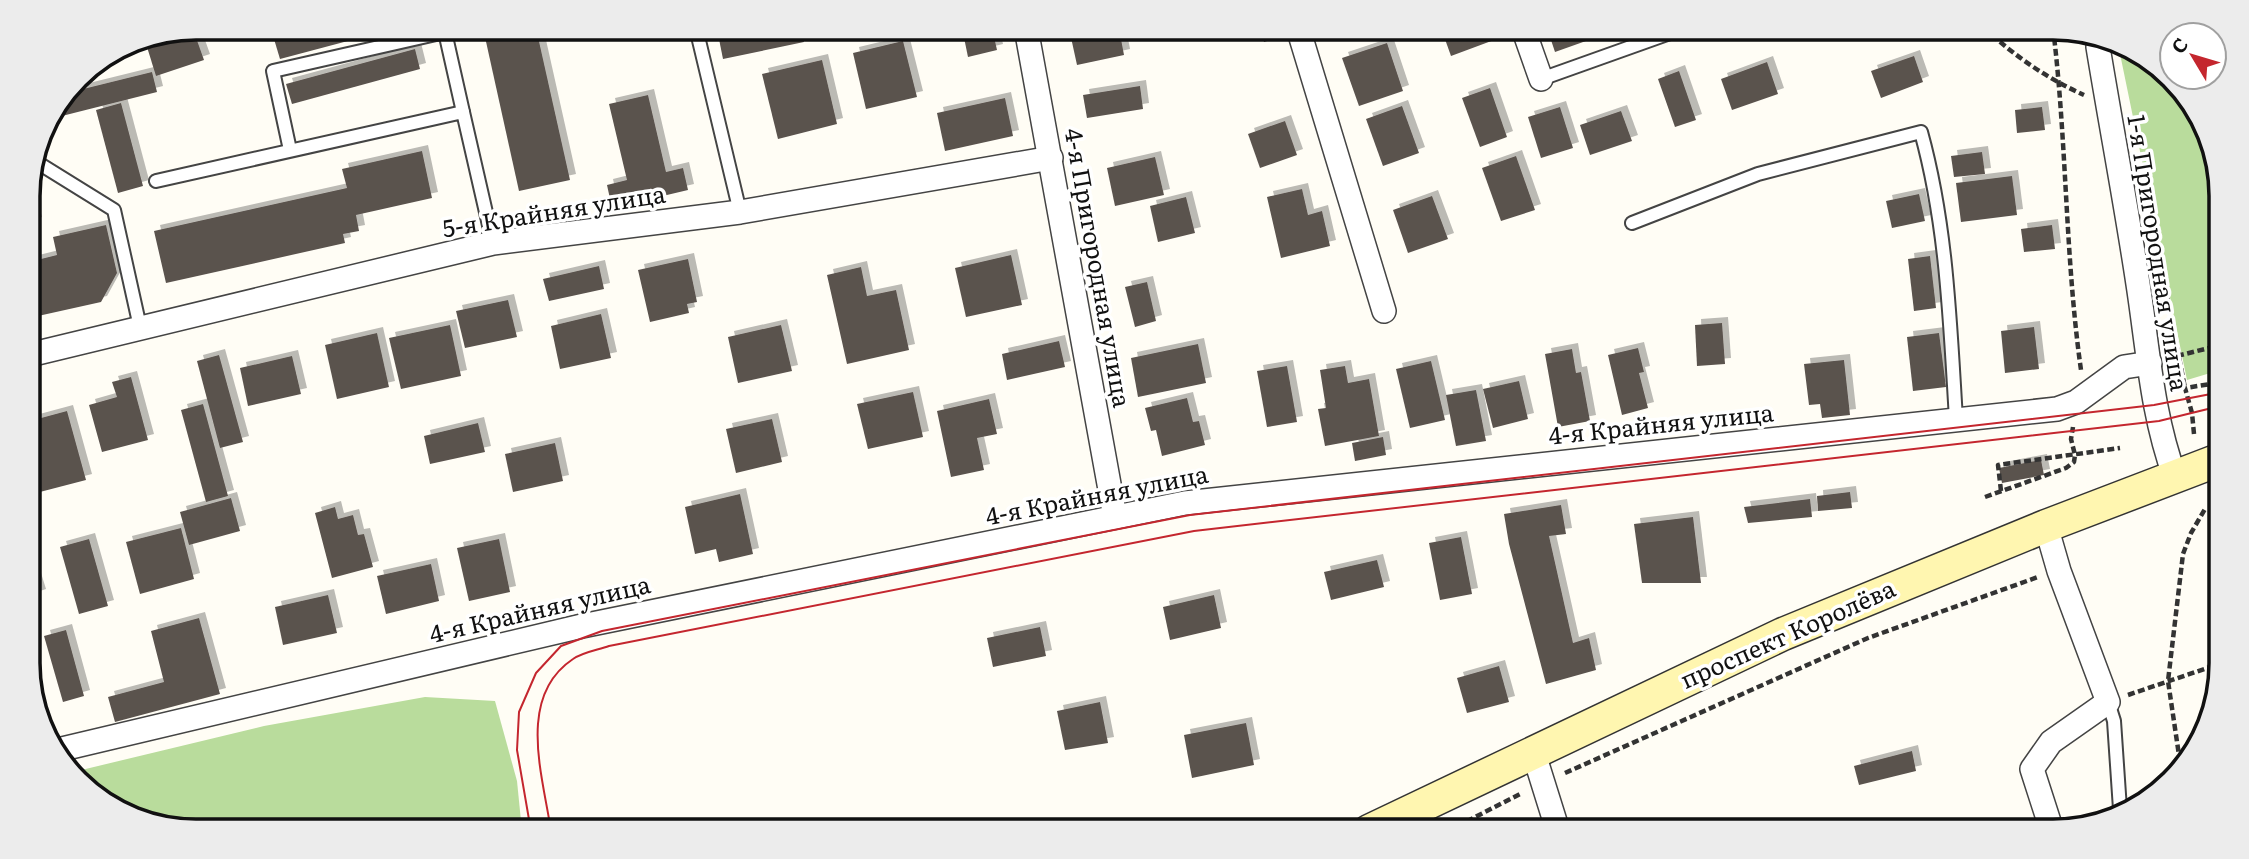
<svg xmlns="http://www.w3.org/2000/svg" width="2249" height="859" viewBox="0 0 2249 859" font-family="Literata,serif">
<defs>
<filter id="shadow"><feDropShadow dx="6" dy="-6" stdDeviation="0" flood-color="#0004"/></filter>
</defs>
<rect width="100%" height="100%" fill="#fffdf5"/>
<!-- forest -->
<g fill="#b9dc9c">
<path d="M2118 44 2176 83 2177 89H2181L2220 174 2217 371 2187 380Z"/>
<path d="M425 697 495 701 517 781 522 831H196L142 822 69 773 264 726Z"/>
</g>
<!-- building -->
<g fill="#5a524d" filter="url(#shadow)">
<path d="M316 28H393V29L280 59 274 39Z"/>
<path d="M483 28H536L570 180 519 191Z"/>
<path d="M583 28H637V29L586 41Z"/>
<path d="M747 28H801L804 42 723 59 718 34Z"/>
<path d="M962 28H992L997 50 968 57Z"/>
<path d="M1094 28H1119L1124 55 1077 65 1070 33Z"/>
<path d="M1260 28H1282L1284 36 1264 42Z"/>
<path d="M1441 28H1490L1494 40 1451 56Z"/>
<path d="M1547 28H1597L1600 36 1555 52Z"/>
<path d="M1860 28H1895L1864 40Z"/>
<path d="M194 32 204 60 156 76 147 47Z"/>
<path d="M903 41 917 97 866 109 853 53Z"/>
<path d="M1387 43 1403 91 1359 106 1342 58Z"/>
<path d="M415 49 420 69 292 104 286 84Z"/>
<path d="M1914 56 1923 82 1881 98 1871 71Z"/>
<path d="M822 60 837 124 778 139 762 74Z"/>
<path d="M1767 62 1778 94 1732 110 1721 79Z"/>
<path d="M1679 71 1696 120 1675 127 1658 79Z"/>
<path d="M152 72 157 92 46 120 67 93Z"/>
<path d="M1140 86 1143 109 1087 118 1083 95Z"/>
<path d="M1490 88 1507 137 1480 147 1462 98Z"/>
<path d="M648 95 666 172 683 168 688 190 612 208 607 185 627 180 609 104Z"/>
<path d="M1005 98 1013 136 945 151 937 113Z"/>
<path d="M121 103 143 186 118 193 96 110Z"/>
<path d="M1402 106 1419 153 1383 166 1366 119Z"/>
<path d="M1560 107 1573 148 1541 158 1528 117Z"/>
<path d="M2042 107 2045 130 2017 133 2015 110Z"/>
<path d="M1621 111 1632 141 1590 155 1580 125Z"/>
<path d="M1285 121 1297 155 1260 168 1248 134Z"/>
<path d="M422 151 432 198 356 215 359 231 343 234 345 243 166 283 154 231 347 188 342 169Z"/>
<path d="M1982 152 1985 174 1954 177 1951 156Z"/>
<path d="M1516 156 1535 210 1501 221 1482 168Z"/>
<path d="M1155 157 1164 195 1115 206 1107 168Z"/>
<path d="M2012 176 2017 215 1961 222 1956 183Z"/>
<path d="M1302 189 1308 215 1322 211 1330 246 1281 258 1267 197Z"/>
<path d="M28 193 36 223 29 225V211Z"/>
<path d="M1919 194 1925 221 1892 228 1886 201Z"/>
<path d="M1432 196 1448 239 1408 253 1393 210Z"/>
<path d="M1186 197 1195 233 1158 242 1150 206Z"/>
<path d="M106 225 117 273 101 302 29 318V262L57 255 53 237Z"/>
<path d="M2052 225 2055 249 2024 252 2021 229Z"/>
<path d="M1011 255 1022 305 966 317 955 268Z"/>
<path d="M1930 256 1936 308 1914 311 1908 259Z"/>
<path d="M688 259 697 302 687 304 689 313 650 322 638 270Z"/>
<path d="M599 266 604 289 549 301 543 279Z"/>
<path d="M861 267 867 296 896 290 909 350 847 364 827 275Z"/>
<path d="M1147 282 1156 321 1135 327 1125 287Z"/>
<path d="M508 300 517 337 465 348 456 311Z"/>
<path d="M601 314 611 358 560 369 551 326Z"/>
<path d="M1722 323 1725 364 1697 366 1695 325Z"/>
<path d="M450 325 461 376 401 389 389 338Z"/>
<path d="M781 325 792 371 738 383 728 337Z"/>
<path d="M2034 327 2039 369 2005 373 2001 331Z"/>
<path d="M377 333 389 387 337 399 325 345Z"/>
<path d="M1939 333 1946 387 1913 391 1907 337Z"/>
<path d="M1059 341 1065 367 1007 380 1002 354Z"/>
<path d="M1198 344 1206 383 1138 397 1131 358Z"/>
<path d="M1638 348 1644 372 1639 373 1648 408 1622 415 1608 355Z"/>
<path d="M1572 349 1576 373 1581 372 1590 421 1558 427 1545 354Z"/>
<path d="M219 355 243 442 220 448 197 361Z"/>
<path d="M292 356 301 394 248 406 240 368Z"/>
<path d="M1844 360 1850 415 1822 418 1820 404 1809 405 1804 364Z"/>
<path d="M1431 361 1445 420 1410 428 1396 369Z"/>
<path d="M1287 366 1297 422 1267 427 1257 371Z"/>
<path d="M1345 366 1348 383 1369 379 1379 436 1325 446 1318 409 1326 408 1320 370Z"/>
<path d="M131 377 148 440 102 452 89 405 117 397 112 382Z"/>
<path d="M1519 381 1528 419 1493 428 1483 389Z"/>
<path d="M1476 390 1486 441 1456 446 1446 395Z"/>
<path d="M913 392 923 437 868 449 857 404Z"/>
<path d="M1187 398 1193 422 1199 421 1205 445 1162 456 1156 430 1151 431 1145 408Z"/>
<path d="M989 399 997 434 977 438 984 470 951 477 937 411Z"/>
<path d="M203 404 228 496 206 502 181 410Z"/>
<path d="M67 411 86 480 36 493 30 469V421Z"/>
<path d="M772 419 782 462 736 473 726 429Z"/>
<path d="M478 423 485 452 430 464 424 436Z"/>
<path d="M1383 437 1386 455 1355 461 1352 443Z"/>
<path d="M555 443 563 481 513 492 505 454Z"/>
<path d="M2041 460 2044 475 2002 483 1999 468Z"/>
<path d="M1850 492 1852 508 1818 511 1817 496Z"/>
<path d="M740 494 753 554 719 562 716 549 695 554 685 507Z"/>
<path d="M231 498 240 531 189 545 180 512Z"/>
<path d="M1810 499 1812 517 1748 523 1744 507Z"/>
<path d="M1561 505 1566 534 1549 536 1573 643 1589 638 1596 670 1546 684 1509 544 1504 514Z"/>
<path d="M335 507 338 519 353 515 358 535 364 534 373 567 332 578 315 513Z"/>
<path d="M1693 517 1701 583H1642L1634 524Z"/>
<path d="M181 528 194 579 140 594 126 542Z"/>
<path d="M1461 537 1472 594 1440 600 1429 543Z"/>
<path d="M89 539 108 606 79 614 60 547Z"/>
<path d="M499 539 510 592 469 601 457 548Z"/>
<path d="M1377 560 1384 587 1331 600 1324 572Z"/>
<path d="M30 563 40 595 31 598V577Z"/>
<path d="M431 564 439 601 386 614 377 576Z"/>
<path d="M328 595 337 633 283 645 275 607Z"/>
<path d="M1214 595 1221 628 1170 640 1163 607Z"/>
<path d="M199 618 220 694 115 722 108 697 164 682 151 631Z"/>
<path d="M1040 627 1046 656 993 667 987 638Z"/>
<path d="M66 630 84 696 63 702 44 636Z"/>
<path d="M1499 666 1509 702 1467 713 1457 678Z"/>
<path d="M1100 702 1108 743 1065 750 1057 711Z"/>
<path d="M1246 723 1254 765 1192 778 1184 735Z"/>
<path d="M1912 751 1916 771 1859 785 1854 766Z"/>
</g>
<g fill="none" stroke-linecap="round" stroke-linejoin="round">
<defs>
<g id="lane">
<path d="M696 28 740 212"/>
<path d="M1541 79 1684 28"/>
<path d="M290 150 273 71 445 32 463 112"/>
<path d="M35 161 114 210 140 327"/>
<path d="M156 181 463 112 493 243"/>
<path d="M1632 223 1758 174 1921 132C1947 226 1950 323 1956 419"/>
<path d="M2108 702 2114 721 2120 809"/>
</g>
<g id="street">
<path d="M1026 28 1115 517"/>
<path d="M1298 28 1384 311"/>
<path d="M1523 28 1541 79"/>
<path d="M2099 36 2098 47C2111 126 2126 204 2138 284 2148 349 2152 415 2175 477"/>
<path d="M29 355 493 243 740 212 1051 158"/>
<path d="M2046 526 2059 571 2108 702 2051 742 2032 769 2052 831"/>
<path d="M58 750 582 626 1185 503 2057 409 2076 402 2124 367 2150 363"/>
<path d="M1533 751 1558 831"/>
</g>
<path id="secondary" d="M1369 831 1783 634 2046 526 2216 461"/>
</defs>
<!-- lane casing -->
<use href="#lane" stroke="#444" stroke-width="16"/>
<!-- street casing -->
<use href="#street" stroke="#444" stroke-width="26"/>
<!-- secondary casing -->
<use href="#secondary" stroke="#333" stroke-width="35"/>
<!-- path -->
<g stroke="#333" stroke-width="4.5" stroke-dasharray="7 3.5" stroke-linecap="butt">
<path d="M1984 28C2015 56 2046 78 2084 95"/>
<path d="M2053 28C2067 142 2065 257 2081 370"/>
<path d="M2165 286 2185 388"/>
<path d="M2177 356 2217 346"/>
<path d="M2194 434 2192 413 2185 388 2217 383"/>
<path d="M2001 491 1998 465 2120 448"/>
<path d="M1985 497 2066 468 2074 462 2075 455 2071 439 2073 427"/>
<path d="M31 666 49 732"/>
<path d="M2128 695 2213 666"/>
<path d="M2180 762 2168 681 2183 554 2191 533 2205 509"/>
<path d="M1565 773 1868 638 2038 577"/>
<path d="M1448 831 1522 793"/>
</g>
<!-- lane -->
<use href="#lane" stroke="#fff" stroke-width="12"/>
<!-- street -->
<use href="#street" stroke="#fff" stroke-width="23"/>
<!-- secondary -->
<use href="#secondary" stroke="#fff6b0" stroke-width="32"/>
<!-- tram -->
<g stroke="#c4262e" stroke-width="2">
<path d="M531 831 517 750 519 712 536 673 561 646 602 631 1190 515 2154 405 2216 393"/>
<path d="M551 831C543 776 516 697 573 659 583 652 598 650 609 646L1194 531 2159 421 2216 407"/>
</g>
</g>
<g text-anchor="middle" stroke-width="7" stroke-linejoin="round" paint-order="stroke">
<!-- street labels -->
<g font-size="24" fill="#111" stroke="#fff">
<text transform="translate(554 212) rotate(-9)" y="8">5-я Крайняя улица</text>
<text transform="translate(2157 253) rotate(81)" y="8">1-я Пригородная улица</text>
<text transform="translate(1097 268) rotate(80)" y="8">4-я Пригородная улица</text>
<text transform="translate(1661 425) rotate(-6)" y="8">4-я Крайняя улица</text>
<text transform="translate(1097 496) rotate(-11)" y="8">4-я Крайняя улица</text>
<text transform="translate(540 610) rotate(-13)" y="8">4-я Крайняя улица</text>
<text transform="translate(1788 635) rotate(-24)" y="8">проспект Королёва</text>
</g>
</g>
<!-- crop -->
<path d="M0 0H2249V859H0ZM196 40H2053A156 156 0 0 1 2209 196V663A156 156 0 0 1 2053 819H196A156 156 0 0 1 40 663V196A156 156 0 0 1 196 40Z" fill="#ececec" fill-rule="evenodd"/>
<path fill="none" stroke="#111" stroke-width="3.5" d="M196 40H2053A156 156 0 0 1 2209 196V663A156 156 0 0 1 2053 819H196A156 156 0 0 1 40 663V196A156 156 0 0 1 196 40Z"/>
<!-- north arrow -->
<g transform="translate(2193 56) rotate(308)"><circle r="33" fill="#ffffff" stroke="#a0a0a0" stroke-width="2"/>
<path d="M0-5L12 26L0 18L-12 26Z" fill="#c4262e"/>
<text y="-10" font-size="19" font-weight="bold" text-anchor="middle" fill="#111111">С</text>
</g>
</svg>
